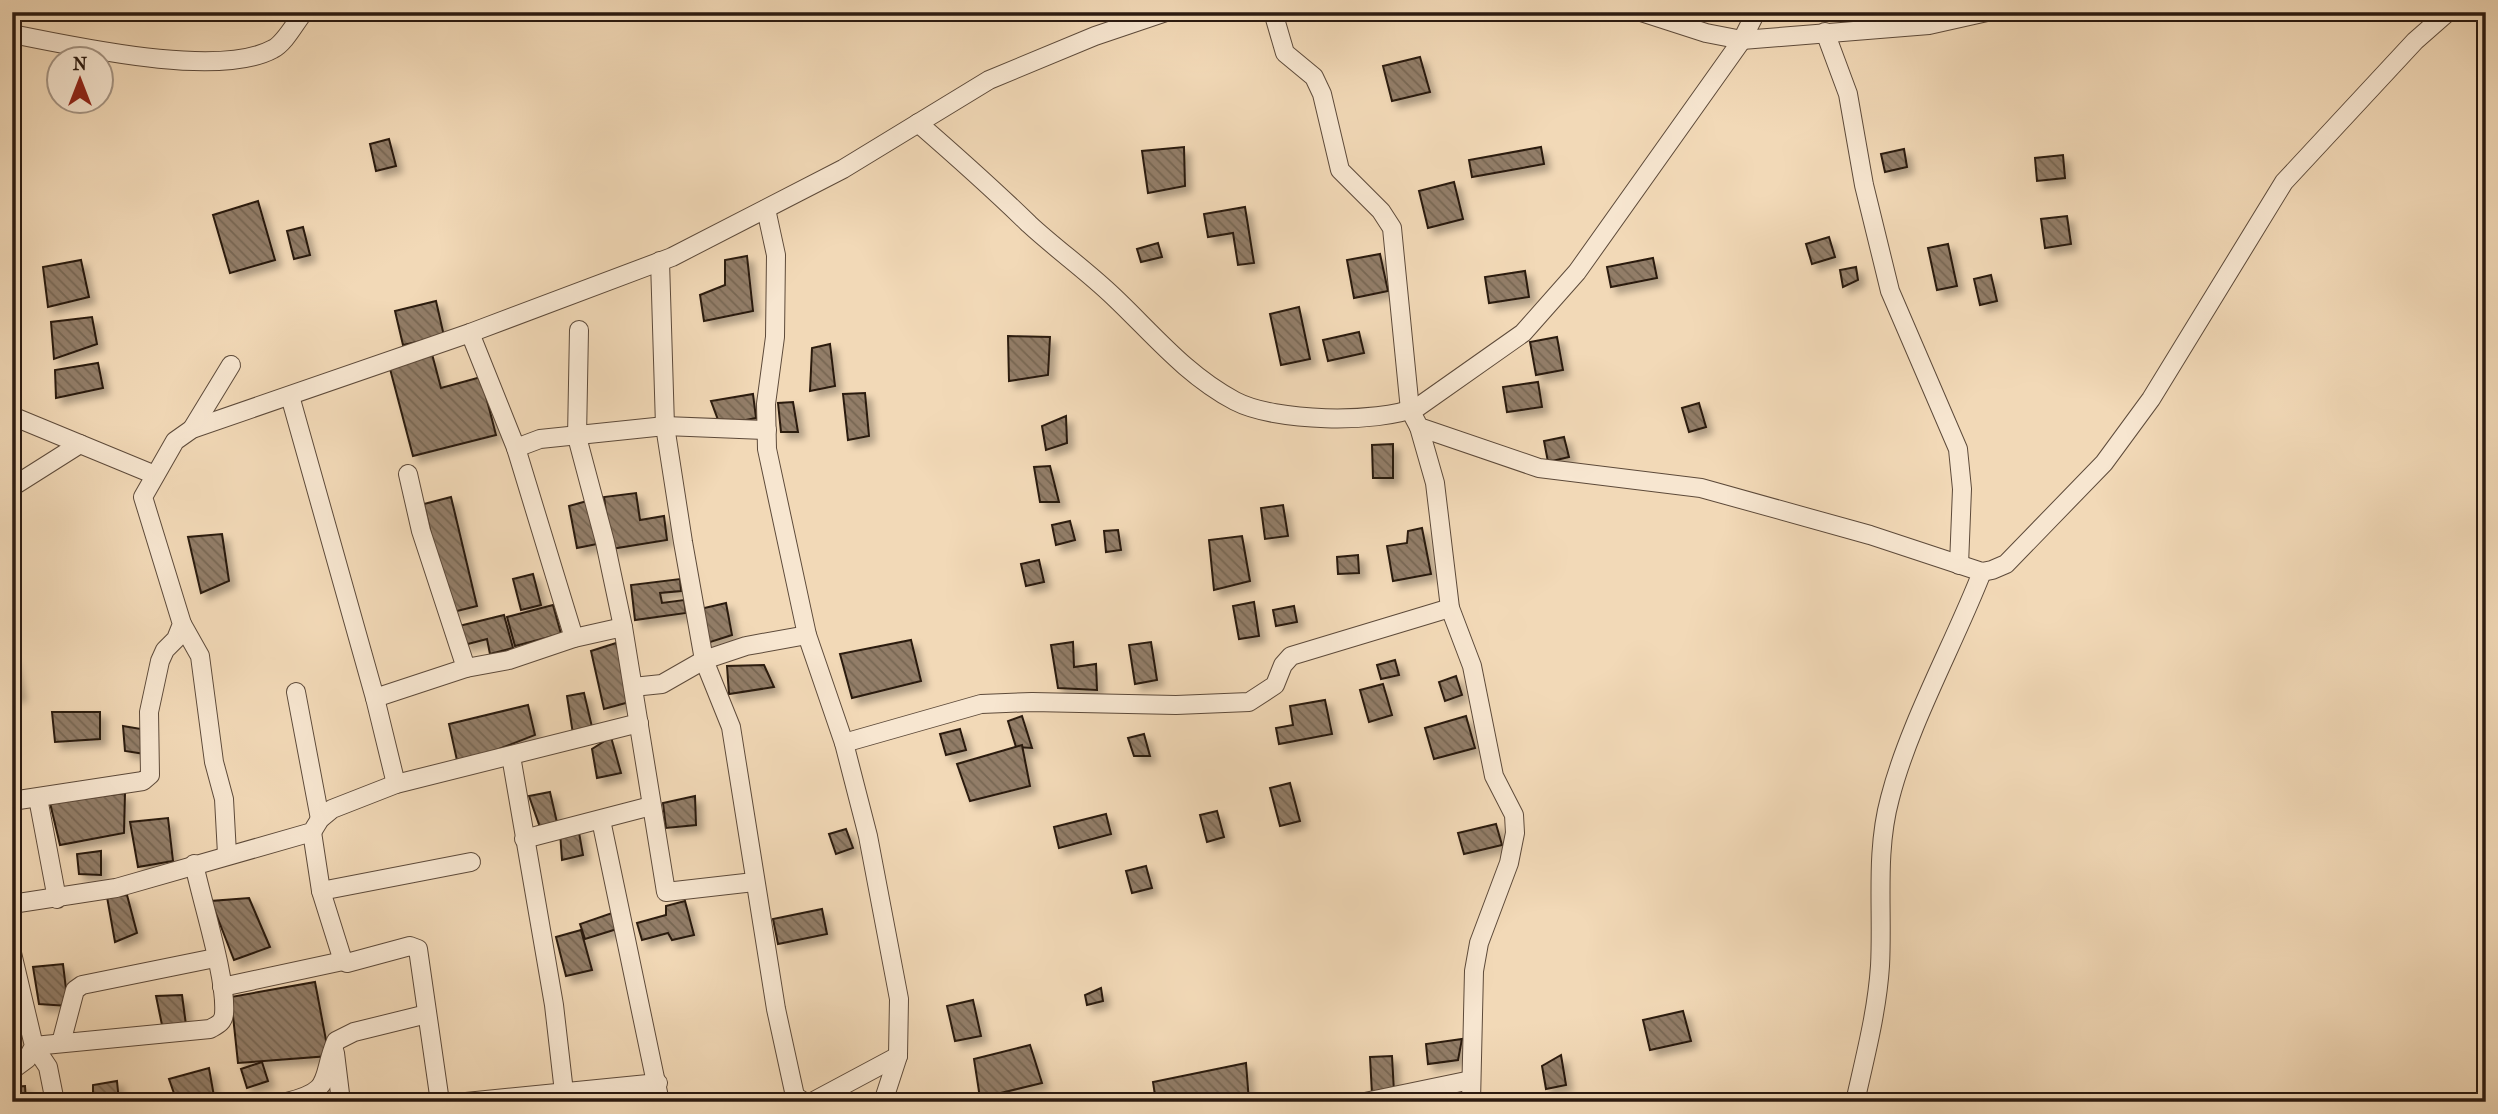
<svg xmlns="http://www.w3.org/2000/svg" width="2498" height="1114" viewBox="0 0 2498 1114" font-family="'IM FELL French Canon',serif">
<defs>
<pattern id="building-back-hatch" width="6" height="6" patternUnits="userSpaceOnUse" patternTransform="scale(1.75)"><rect width="6" height="6" fill="#927d67"/><path d="M-1 5l2 2M0 0l6 6M5-1l2 2" fill="none" stroke="#776653"/></pattern>
<filter id="shadow"><feDropShadow dx="6" dy="6" stdDeviation="3.5" flood-color="#0004"/></filter>
</defs>
<rect width="100%" height="100%" fill="#f2d9b7"/>
<filter id="stains"><feTurbulence type="fractalNoise" baseFrequency=".00286" numOctaves="4"/><feColorMatrix values="0 0 0 0 .2 0 0 0 0 .09 0 0 0 0 .02 0 0 0 .5 -.17"/></filter>
<radialGradient id="worn" r=".72"><stop offset=".6" stop-color="#630" stop-opacity="0"/><stop offset="1" stop-color="#630" stop-opacity=".3"/></radialGradient>
<!-- building -->
<g fill="url(#building-back-hatch)" stroke="#2b1a10" stroke-width="2" filter="url(#shadow)">
<path d="M1420 57 1430 92 1392 101 1383 66Z"/>
<path d="M389 139 396 166 376 171 370 144Z"/>
<path d="M1184 147 1185 186 1148 193 1142 151Z"/>
<path d="M1541 147 1544 164 1472 177 1469 160Z"/>
<path d="M1904 149 1907 167 1885 172 1881 154Z"/>
<path d="M2063 155 2065 178 2037 181 2035 158Z"/>
<path d="M1454 182 1463 219 1428 228 1419 191Z"/>
<path d="M258 201 275 260 230 273 213 215Z"/>
<path d="M1245 207 1254 263 1238 265 1233 233 1208 237 1204 214Z"/>
<path d="M2067 216 2071 244 2045 248 2041 219Z"/>
<path d="M303 227 310 255 294 259 287 231Z"/>
<path d="M1829 237 1835 257 1812 264 1806 244Z"/>
<path d="M1158 243 1162 257 1141 262 1137 249Z"/>
<path d="M1948 244 1957 286 1937 290 1928 248Z"/>
<path d="M1380 254 1388 291 1354 298 1347 260Z"/>
<path d="M747 256 753 311 704 321 700 295 725 285V260Z"/>
<path d="M1653 258 1657 278 1611 287 1607 267Z"/>
<path d="M81 260 89 297 48 307 43 267Z"/>
<path d="M1856 267 1858 280 1843 287 1840 270Z"/>
<path d="M1525 271 1529 297 1489 303 1485 277Z"/>
<path d="M1991 275 1997 301 1980 305 1974 279Z"/>
<path d="M436 301 444 336 403 345 395 311Z"/>
<path d="M1299 307 1310 359 1281 365 1270 314Z"/>
<path d="M92 317 97 344 54 359 51 322Z"/>
<path d="M1359 332 1364 353 1328 361 1323 340Z"/>
<path d="M1008 336 1050 337 1048 375 1009 381Z"/>
<path d="M1557 337 1563 370 1536 375 1530 342Z"/>
<path d="M830 344 835 386 810 391 812 348Z"/>
<path d="M432 354 441 388 481 377 496 435 413 456 389 365Z"/>
<path d="M98 363 103 388 56 398 55 370Z"/>
<path d="M1538 382 1542 407 1507 412 1503 387Z"/>
<path d="M865 393 869 436 848 440 843 394Z"/>
<path d="M753 394 756 418 720 425 711 401Z"/>
<path d="M793 402 798 432H781L778 403Z"/>
<path d="M1699 403 1706 427 1689 432 1682 408Z"/>
<path d="M1066 416 1067 443 1046 450 1042 426Z"/>
<path d="M1564 437 1569 457 1548 462 1544 441Z"/>
<path d="M1393 444V478H1373L1372 445Z"/>
<path d="M1050 466 1059 502H1040L1034 467Z"/>
<path d="M636 493 640 520 664 516 667 540 611 549 604 497Z"/>
<path d="M451 497 477 606 449 613 424 504Z"/>
<path d="M587 501 597 544 577 548 569 506Z"/>
<path d="M1283 505 1288 536 1265 539 1261 508Z"/>
<path d="M1070 521 1075 540 1056 545 1052 525Z"/>
<path d="M1422 528 1431 574 1393 581 1387 546 1407 543 1408 531Z"/>
<path d="M1118 530 1121 550 1106 552 1104 531Z"/>
<path d="M222 534 229 581 201 593 188 537Z"/>
<path d="M1242 536 1250 581 1214 590 1209 540Z"/>
<path d="M1358 555 1359 573 1338 574 1337 557Z"/>
<path d="M1039 560 1044 582 1026 586 1021 564Z"/>
<path d="M533 574 541 605 521 610 513 579Z"/>
<path d="M680 579 681 591 660 593 662 603 684 600 686 613 635 620 631 585Z"/>
<path d="M1254 602 1259 636 1239 639 1233 606Z"/>
<path d="M726 603 732 635 704 644 700 609Z"/>
<path d="M553 605 561 634 515 646 507 617Z"/>
<path d="M1294 606 1297 622 1276 626 1273 610Z"/>
<path d="M504 615 513 648 490 654 487 639 464 645 459 626Z"/>
<path d="M911 640 921 681 852 698 840 654Z"/>
<path d="M1073 642 1074 667 1096 664 1097 690 1058 688 1051 645Z"/>
<path d="M1151 642 1157 680 1135 684 1129 645Z"/>
<path d="M616 643 633 701 604 709 591 651Z"/>
<path d="M12 658 20 695 12 696Z"/>
<path d="M1395 660 1399 675 1381 679 1377 665Z"/>
<path d="M764 665 774 687 729 694 727 666Z"/>
<path d="M1456 676 1462 695 1445 701 1439 682Z"/>
<path d="M1383 684 1392 715 1369 722 1360 690Z"/>
<path d="M584 693 592 727 573 734 567 696Z"/>
<path d="M1325 700 1332 734 1279 744 1276 728 1293 725 1290 706Z"/>
<path d="M528 705 535 735 458 765 449 724Z"/>
<path d="M52 712H100V739L55 742Z"/>
<path d="M1022 716 1032 748 1016 747 1008 721Z"/>
<path d="M1466 716 1475 748 1434 759 1425 728Z"/>
<path d="M123 726 147 730 145 754 125 751Z"/>
<path d="M960 729 966 750 946 755 940 734Z"/>
<path d="M1144 734 1150 756H1134L1128 738Z"/>
<path d="M611 737 621 773 597 778 592 749Z"/>
<path d="M1022 745 1030 786 970 801 957 764Z"/>
<path d="M1290 783 1300 821 1280 826 1270 788Z"/>
<path d="M550 792 558 827 541 830 529 796Z"/>
<path d="M125 793 124 833 60 845 50 803Z"/>
<path d="M695 796 696 825 666 828 663 803Z"/>
<path d="M1217 811 1224 837 1207 842 1200 815Z"/>
<path d="M1106 814 1111 834 1059 848 1054 827Z"/>
<path d="M168 818 173 861 138 867 130 822Z"/>
<path d="M1496 824 1502 845 1464 854 1458 833Z"/>
<path d="M578 827 583 855 562 860 560 832Z"/>
<path d="M846 829 853 848 836 854 829 834Z"/>
<path d="M101 851V875L79 874 77 854Z"/>
<path d="M1146 866 1152 888 1132 893 1126 871Z"/>
<path d="M127 895 137 933 115 942 107 897Z"/>
<path d="M249 898 270 947 234 960 211 901Z"/>
<path d="M685 901 694 935 672 940 668 933 642 940 637 923 666 915V906Z"/>
<path d="M822 909 827 934 778 944 773 919Z"/>
<path d="M615 912 620 928 585 939 580 924Z"/>
<path d="M581 930 592 970 566 976 556 937Z"/>
<path d="M63 964 68 1006 39 1004 33 967Z"/>
<path d="M315 982 329 1056 238 1063 231 997Z"/>
<path d="M1101 988 1103 1001 1087 1005 1085 995Z"/>
<path d="M12 995H15V1055L12 1056Z"/>
<path d="M182 995 186 1025H162L156 996Z"/>
<path d="M973 1000 981 1036 955 1041 947 1006Z"/>
<path d="M1683 1011 1691 1041 1650 1050 1643 1020Z"/>
<path d="M1462 1039 1458 1060 1428 1064 1426 1044Z"/>
<path d="M1030 1045 1042 1083 980 1098 974 1059Z"/>
<path d="M1561 1055 1566 1085 1546 1089 1542 1066Z"/>
<path d="M1392 1056 1394 1092 1372 1094 1370 1057Z"/>
<path d="M262 1062 268 1081 247 1088 241 1069Z"/>
<path d="M1246 1063 1249 1102H1156L1153 1082Z"/>
<path d="M209 1068 215 1102H177L169 1079Z"/>
<path d="M117 1081 119 1102H93V1085Z"/>
<path d="M25 1086 26 1102H12V1087Z"/>
</g>
<g fill="none" stroke-linecap="round" stroke-linejoin="round">
<defs>
<g id="minor">
<path d="M1273 12 1285 53 1314 77 1322 94 1340 170 1381 211 1392 228 1410 410 1419 427 1539 468 1701 488 1870 535 1982 572 1992 570 2006 564 2104 463 2151 399 2284 182 2415 41 2448 12"/>
<path d="M1641 12 1706 33 1742 40 1929 25 1987 12"/>
<path d="M1825 32 1848 94 1864 185 1890 291 1958 449 1962 489 1959 565"/>
<path d="M12 34C74 46 218 79 273 49 285 43 295 23 304 12"/>
<path d="M918 123C956 156 993 189 1029 224 1056 249 1087 271 1114 297 1153 334 1186 375 1235 401 1275 422 1376 424 1418 407L1523 333 1577 272 1742 40 1756 12"/>
<path d="M766 209 776 255 775 337 766 404 767 449 807 635 844 743 868 836 899 999 898 1056 883 1102"/>
<path d="M660 261 665 426 683 542 704 660 731 727 776 1009 795 1096 804 1102"/>
<path d="M579 330 577 437 605 542 623 627"/>
<path d="M470 333 516 448 574 638"/>
<path d="M290 396 375 698 466 668 509 660 574 638 623 627 666 892 754 882"/>
<path d="M12 416 155 475"/>
<path d="M1419 427 1435 483 1450 608 1472 666 1494 776 1514 815 1515 833 1509 863 1479 943 1474 971 1471 1102"/>
<path d="M192 429 231 365"/>
<path d="M516 448 540 439 665 426 767 430"/>
<path d="M408 474 421 531 466 668"/>
<path d="M12 487 80 444"/>
<path d="M182 624 200 656 214 762 224 799 227 854"/>
<path d="M633 687 662 684 704 660 746 646 807 635"/>
<path d="M296 692 320 819"/>
<path d="M375 698 396 784"/>
<path d="M844 743 981 704 1032 702 1176 705 1249 702 1275 685 1283 665 1291 656 1450 608"/>
<path d="M511 756 554 1005 564 1092"/>
<path d="M38 798 57 899"/>
<path d="M12 801 143 781 150 775 149 712 160 661 165 650 176 639 182 624 143 497 175 441 192 429 470 333 672 257 843 169 989 80 1095 36 1166 12"/>
<path d="M601 820 660 1102"/>
<path d="M312 832 321 891 343 961 347 963 410 946 418 949 440 1102"/>
<path d="M524 839 651 806"/>
<path d="M321 891 471 862"/>
<path d="M12 904 116 888 312 832 320 819 332 809 396 784 639 723"/>
<path d="M12 953 34 1046 27 1059 12 1070"/>
<path d="M222 987 343 961"/>
<path d="M61 1043 75 990 82 985 215 958"/>
<path d="M34 1046 210 1029C217 1025 223 1023 224 1014 227 979 202 902 194 864"/>
<path d="M34 1046 48 1067 55 1102"/>
<path d="M335 1053 341 1102"/>
<path d="M287 1102C334 1090 320 1080 336 1041L354 1032 427 1014"/>
<path d="M466 1102 658 1083"/>
<path d="M812 1102 898 1056"/>
<path d="M1365 1102 1471 1080"/>
<path d="M1855 1102C1865 1057 1877 1012 1880 966 1883 910 1875 853 1890 798 1909 724 1954 644 1982 572"/>
</g>
</defs>
<!-- minor casing -->
<use href="#minor" stroke="#5d4a3a" stroke-width="20"/>
<!-- minor -->
<use href="#minor" stroke="#f7e6d0" stroke-width="18"/>
</g>
<!-- margin -->
<rect width="2498" height="1114" fill="none" stroke="#f2d9b7" stroke-width="42"/>
<rect x="14" y="14" width="2470" height="1086" fill="none" stroke="#2b1a10" stroke-width="3.5"/>
<rect x="21" y="21" width="2456" height="1072" fill="none" stroke="#2b1a10" stroke-width="2"/>
<!-- north arrow -->
<g transform="translate(80 80)"><circle r="33" fill="#f7e6d0" stroke="#a59483" stroke-width="2"/>
<path d="M0-5L12 26L0 18L-12 26Z" fill="#8f2418"/>
<text y="-10" font-size="19" font-weight="bold" text-anchor="middle" fill="#2b1a10">N</text>
</g>
<rect width="100%" height="100%" filter="url(#stains)"/>
<rect width="100%" height="100%" fill="url(#worn)"/>
</svg>
